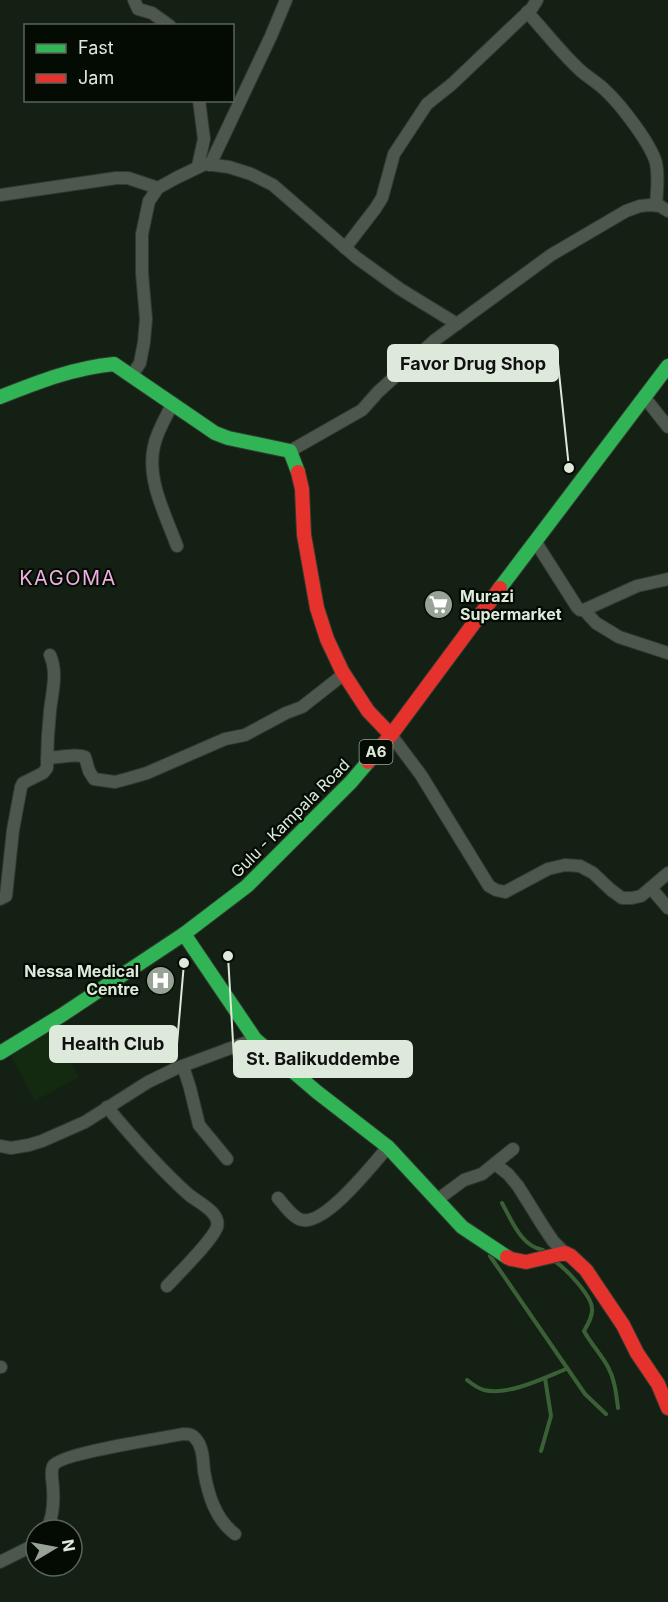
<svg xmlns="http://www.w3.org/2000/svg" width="668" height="1602" viewBox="0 0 668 1602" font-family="Inter,sans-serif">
<rect width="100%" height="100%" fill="#142013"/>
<!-- built -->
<path fill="#132a10" d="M49 1026 79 1077 35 1101 7 1048Z"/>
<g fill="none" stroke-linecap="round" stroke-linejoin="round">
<!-- stream -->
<g stroke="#3a6135" stroke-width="4">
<path d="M502 1203C512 1221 521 1246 543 1250"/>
<path d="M490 1256 585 1394 606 1414"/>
<path d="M556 1260V1262C566 1269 591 1295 592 1308 593 1316 588 1324 584 1331 591 1344 601 1354 608 1367 615 1380 616 1393 618 1408"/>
<path d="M467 1380C472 1384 477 1388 484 1390 508 1396 544 1378 566 1369"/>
<path d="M541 1451 551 1416 545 1378"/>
</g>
<defs>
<g id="street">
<path d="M134 0 138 9 152 13 170 26"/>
<path d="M527 12C545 31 561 53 581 71 589 78 598 83 606 91 621 105 651 144 656 163 659 177 657 191 656 205"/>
<path d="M210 165 271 36 286 0"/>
<path d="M198 166 204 139 199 100"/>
<path d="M0 195 116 178H128L158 188"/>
<path d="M345 248 375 209 382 198 394 154 427 104 452 84 532 8 537 0"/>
<path d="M132 375 140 363 144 342 146 319 142 273V234L149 201 158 188 176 178 205 164 229 167 251 174 273 185 357 258 400 289 457 324"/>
<path d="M645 398 668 427"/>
<path d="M173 403C166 417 157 431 154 446 146 479 166 516 177 546"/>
<path d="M290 451 362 410 378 392 435 340 551 255 626 211 640 206 650 205 660 206 668 211"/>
<path d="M535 541 577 607 580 610H584L637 586 668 579"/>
<path d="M584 610 596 623 619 637 668 653"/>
<path d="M391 735 421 775 489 886 496 890 505 892 548 869 565 865 580 866 593 873 611 890 622 898H632L641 896 668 873"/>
<path d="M47 758C58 758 76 753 85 757L89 771 94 779 115 782 130 778 147 773 225 739 245 735 286 713 302 707 344 674"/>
<path d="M651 888 668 908"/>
<path d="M0 899 6 896 13 830 21 787 23 783 43 773 47 768C47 749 48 730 50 711 52 692 58 673 50 655"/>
<path d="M183 1066 190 1088 199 1125 227 1159"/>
<path d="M107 1107C132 1137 159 1168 188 1194 197 1202 221 1212 217 1227 212 1241 178 1274 167 1286"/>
<path d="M0 1146 11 1148 29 1145 42 1141 85 1122 148 1082 177 1068 255 1039"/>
<path d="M495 1164 508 1174 518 1186 543 1226 553 1241 565 1253"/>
<path d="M278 1198C284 1205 293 1218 302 1220 326 1225 373 1164 388 1147"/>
<path d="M437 1200 464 1180 482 1174 513 1149"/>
<path d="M0 1367H1"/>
<path d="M46 1530C53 1518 54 1503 53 1489 53 1482 50 1473 53 1466 60 1453 164 1438 183 1434 189 1434 192 1434 196 1439 203 1447 203 1460 204 1471 208 1494 215 1519 235 1534"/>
<path d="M0 1562 28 1548 36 1542"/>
</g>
<g id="fast">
<path d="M0 397C38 382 73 368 114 364L215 433 228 438 290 451 298 472"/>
<path d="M500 588 668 366"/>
<path d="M184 934 255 1039 317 1092 388 1147 462 1227 507 1257"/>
<path d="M0 1053 62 1015 184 934 247 886 351 782 368 762"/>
</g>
<g id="jam">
<path d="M298 472 302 489 304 535 317 608 327 639 342 671 368 711 391 735"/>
<path d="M368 762 391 735 500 588"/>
<path d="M507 1257 511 1259 526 1262 565 1253 571 1256 586 1270 623 1325 637 1353 658 1384 668 1408"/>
</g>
</defs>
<!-- street casing -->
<use href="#street" stroke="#313a30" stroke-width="14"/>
<!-- fast casing -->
<use href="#fast" stroke="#313a30" stroke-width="16"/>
<!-- jam casing -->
<use href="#jam" stroke="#313a30" stroke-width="16"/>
<!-- street -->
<use href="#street" stroke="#4e574d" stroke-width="12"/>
<!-- fast -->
<use href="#fast" stroke="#30b455" stroke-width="14"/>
<!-- jam -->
<use href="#jam" stroke="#e5322d" stroke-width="14"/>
</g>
<!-- icons -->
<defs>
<symbol id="supermarket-disc" viewBox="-11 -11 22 22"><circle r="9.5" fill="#97a395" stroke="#040b03"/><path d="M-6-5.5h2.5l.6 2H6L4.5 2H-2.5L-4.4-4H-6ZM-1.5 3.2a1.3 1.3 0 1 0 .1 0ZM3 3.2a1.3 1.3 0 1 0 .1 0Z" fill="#fff"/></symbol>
<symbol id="hospital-disc" viewBox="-11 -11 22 22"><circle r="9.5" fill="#97a395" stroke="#040b03"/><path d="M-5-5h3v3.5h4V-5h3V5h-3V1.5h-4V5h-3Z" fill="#fff"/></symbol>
</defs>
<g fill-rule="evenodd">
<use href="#supermarket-disc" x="422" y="588" width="33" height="33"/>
<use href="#hospital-disc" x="144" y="964" width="33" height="33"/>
</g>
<g text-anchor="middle" stroke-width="4.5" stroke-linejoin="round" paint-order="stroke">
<!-- shield labels -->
<rect fill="#040b03" stroke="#9ca79a" stroke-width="1.5" x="359.5" y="740" width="33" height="24" rx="4.5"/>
<g font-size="15" font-weight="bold" fill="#ddeadb">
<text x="376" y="757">A6</text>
</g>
<!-- poi labels -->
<g font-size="16" font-weight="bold" fill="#ddeadb" stroke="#040b03" text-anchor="start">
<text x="460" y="602">Murazi<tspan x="460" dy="18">Supermarket</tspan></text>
<text x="139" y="977" text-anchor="end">Nessa Medical<tspan x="139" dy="18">Centre</tspan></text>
</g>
<!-- street labels -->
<g font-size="16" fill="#ddeadb" stroke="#040b03">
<text transform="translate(290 818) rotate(-45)" y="6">Gulu - Kampala Road</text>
</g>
<!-- quarter labels -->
<g font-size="20" letter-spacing="1.5" fill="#efafe2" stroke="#040b03">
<text x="68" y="585">KAGOMA</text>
</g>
</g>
<!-- callouts -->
<path fill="none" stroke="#ddeadb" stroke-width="2" d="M569 468L558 363M184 963L177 1044M228 956L234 1059"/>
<g fill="#ddeadb" stroke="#040b03" stroke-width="2">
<circle cx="569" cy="468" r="6"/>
<circle cx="184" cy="963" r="6"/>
<circle cx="228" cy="956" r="6"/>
</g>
<g fill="#ddeadb" stroke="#ddeadb" stroke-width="2">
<rect x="388" y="345" width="170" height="36" rx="6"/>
<rect x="50" y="1026" width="127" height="36" rx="6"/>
<rect x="234" y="1041" width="178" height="36" rx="6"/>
</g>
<g font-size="18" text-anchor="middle" font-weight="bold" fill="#111">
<text x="473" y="370">Favor Drug Shop</text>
<text x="113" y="1050">Health Club</text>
<text x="323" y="1065">St. Balikuddembe</text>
</g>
<!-- legend -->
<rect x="24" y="24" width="210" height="78" fill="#040b03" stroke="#5b6459" stroke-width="1.5"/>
<rect x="36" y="44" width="30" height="9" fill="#30b455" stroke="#5b6459" stroke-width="1.5"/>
<text x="78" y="54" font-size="18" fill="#ddeadb">Fast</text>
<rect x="36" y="74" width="30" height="9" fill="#e5322d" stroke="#5b6459" stroke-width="1.5"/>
<text x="78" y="84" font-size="18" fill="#ddeadb">Jam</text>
<!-- north arrow -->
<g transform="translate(54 1548) rotate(80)"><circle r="28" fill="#040b03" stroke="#5b6459" stroke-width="1.5"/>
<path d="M0-4.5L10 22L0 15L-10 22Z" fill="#97a395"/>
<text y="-9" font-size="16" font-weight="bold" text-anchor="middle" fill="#ddeadb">N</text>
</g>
</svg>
